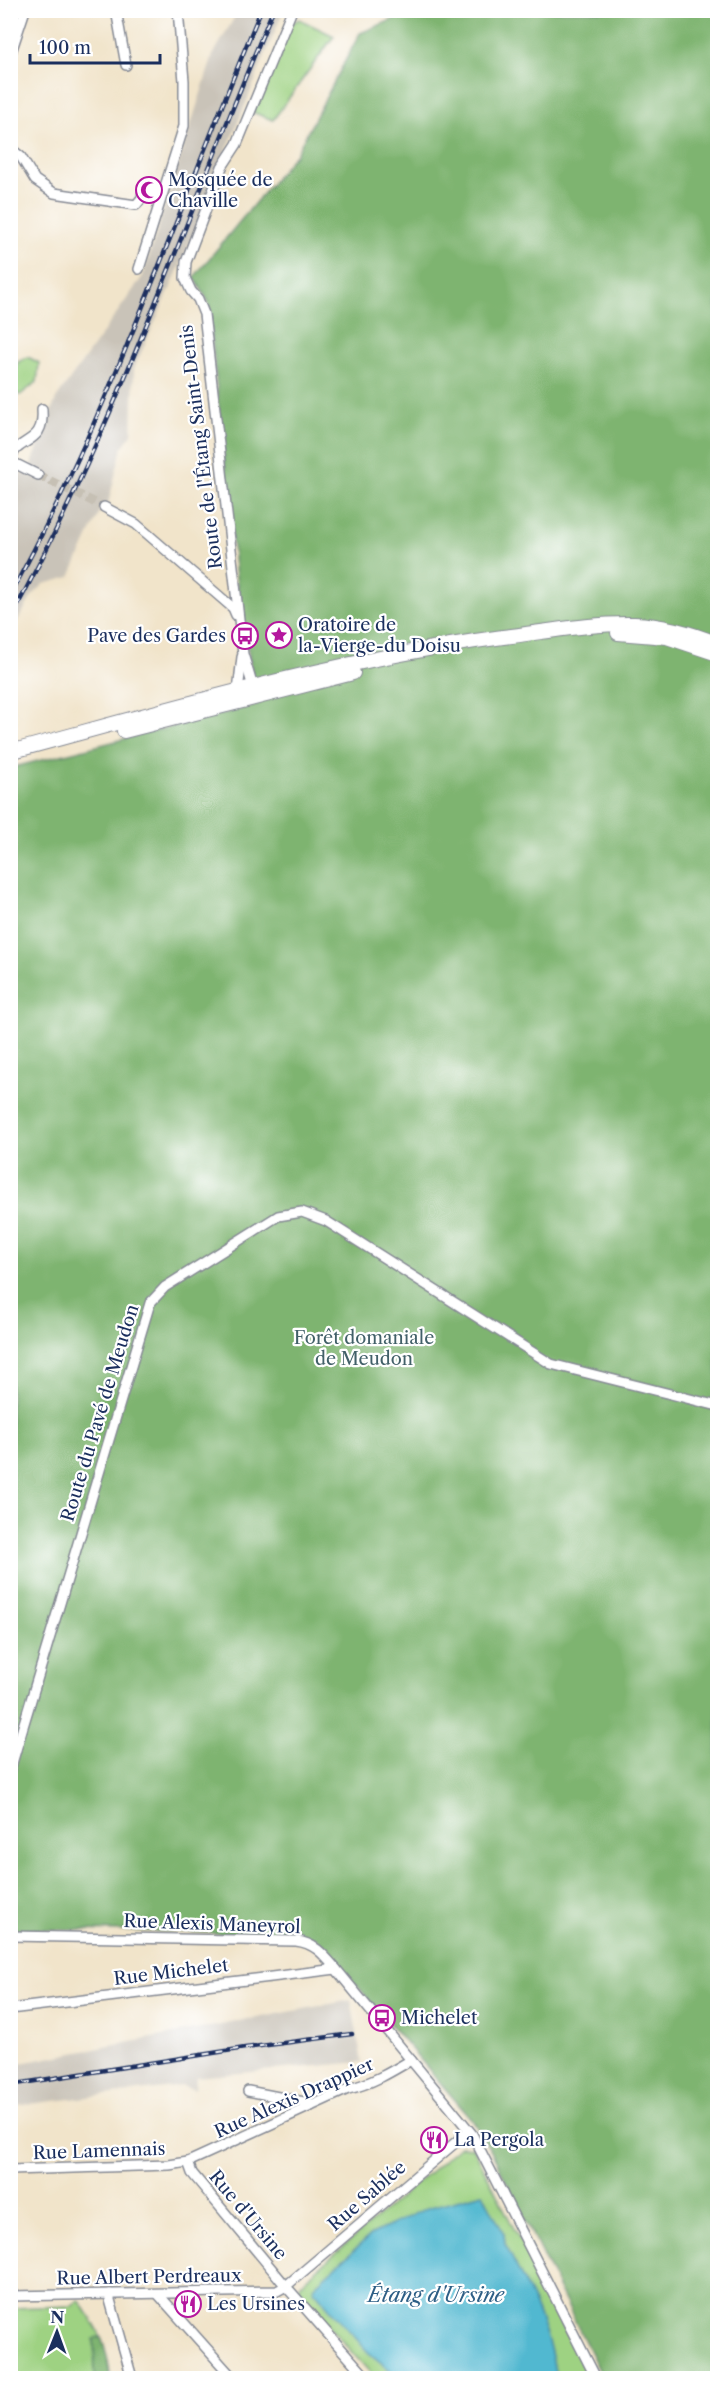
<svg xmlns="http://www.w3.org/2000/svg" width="728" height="2389" viewBox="0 0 728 2389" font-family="'Libre Caslon Text',serif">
<rect width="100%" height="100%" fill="#fff"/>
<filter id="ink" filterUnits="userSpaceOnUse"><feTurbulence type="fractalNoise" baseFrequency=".0167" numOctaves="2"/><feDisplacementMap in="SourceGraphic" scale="12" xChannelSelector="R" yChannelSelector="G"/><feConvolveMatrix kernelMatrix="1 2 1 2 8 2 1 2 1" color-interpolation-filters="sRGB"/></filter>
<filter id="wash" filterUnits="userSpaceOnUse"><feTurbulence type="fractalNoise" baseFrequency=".008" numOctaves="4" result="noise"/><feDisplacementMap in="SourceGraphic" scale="24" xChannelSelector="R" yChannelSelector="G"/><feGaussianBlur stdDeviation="1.35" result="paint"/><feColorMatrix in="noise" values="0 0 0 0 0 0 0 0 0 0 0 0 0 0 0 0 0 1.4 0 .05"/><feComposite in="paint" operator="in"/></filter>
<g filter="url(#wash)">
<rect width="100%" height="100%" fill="#f1e4ca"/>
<!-- industrial -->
<g fill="#c9c3b8">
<path d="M238 11H283L171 287 134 368 132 434 122 447 108 504 104 503 70 577 44 584 32 596 11 632V473L26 474 31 466 56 399 143 276 213 55Z"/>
<path d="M351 2000 362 2062 196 2077 195 2090 182 2086 11 2106V2065Z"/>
</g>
<!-- green -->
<g fill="#9ed282" stroke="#5c8070" stroke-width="1.5">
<path d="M299 19 334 36 273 120 252 112 290 24Z"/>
<path d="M28 357 39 363 37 382 20 395 11 392 18 362Z"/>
<path d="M460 2146 473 2147 589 2378H556C549 2330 527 2287 505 2244L504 2234H372L314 2286 313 2288 368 2352 400 2378H375L298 2292 301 2283Z"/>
<path d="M79 2300C96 2324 109 2348 110 2378H11V2308L72 2306Z"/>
</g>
<!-- forest -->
<g fill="#7eb470" stroke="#4c7267" stroke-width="1.5">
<path d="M414 11H717V2378H603L491 2151 473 2121 316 1938 182 1932 11 1929 10 768 257 705 236 578 208 301 194 277 297 152 360 33Z"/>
<path d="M101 2337 107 2356 110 2378H95L94 2339Z"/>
</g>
<!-- water -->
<path fill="#51b8d0" stroke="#367497" stroke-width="1.5" d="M483 2193 504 2234 505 2244C527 2287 550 2330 556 2378H400L368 2352 314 2290V2286L372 2234 427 2208Z"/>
</g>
<g filter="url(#ink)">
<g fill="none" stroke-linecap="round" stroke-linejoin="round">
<!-- street-tunnel -->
<path stroke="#c6c0b4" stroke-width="9" stroke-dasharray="9 4.5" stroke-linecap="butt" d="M38 475 104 507"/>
<defs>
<g id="street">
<path d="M116 10 126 65"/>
<path d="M10 55 25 10"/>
<path d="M10 148 21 157 35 180 54 193 136 205 142 198 143 191"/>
<path d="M139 269 184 126V81L178 10"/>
<path d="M10 458C20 436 45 445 42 409"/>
<path d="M10 461 38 475"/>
<path d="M104 507 136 524 233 608 236 615"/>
<path d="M253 687 243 654 204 314 198 299 191 291 185 278 186 262 222 167 237 144 292 10"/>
<path d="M238 691 242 657"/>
<path d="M10 1770 150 1303 165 1287 278 1216 302 1212 326 1221 551 1364 718 1406"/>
<path d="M10 1936 296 1941C315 1943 324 1955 336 1969L472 2134 596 2378"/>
<path d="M10 2009 336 1969"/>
<path d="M248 2091 309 2103 311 2106"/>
<path d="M188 2162 192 2173 290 2291 367 2378"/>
<path d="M10 2170 169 2165 188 2162 348 2089C371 2084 391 2072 411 2060"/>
<path d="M110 2294V2300L132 2378"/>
<path d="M158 2294 233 2378"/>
<path d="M10 2296 277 2291 286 2286 469 2131"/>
</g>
<g id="secondary">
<path d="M618 633 667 637 718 654"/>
<path d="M124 731 353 673"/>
<path d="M10 752C173 708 335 660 503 637 546 632 590 623 634 624 663 625 691 633 718 644"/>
</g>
</defs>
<!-- street casing -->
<use href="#street" stroke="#868a94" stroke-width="12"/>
<!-- secondary casing -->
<use href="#secondary" stroke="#868a94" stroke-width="16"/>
<!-- street -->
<use href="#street" stroke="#fff" stroke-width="9"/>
<!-- secondary -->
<use href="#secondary" stroke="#fff" stroke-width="14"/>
<defs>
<g id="rail">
<path d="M10 595C112 409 179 206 261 10"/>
<path d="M10 619C117 424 187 214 273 10"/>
<path d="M10 2085 245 2048 352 2034"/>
</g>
</defs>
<!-- rail casing -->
<use href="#rail" stroke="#1b2f5e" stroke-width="4.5"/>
<!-- rail -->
<use href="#rail" stroke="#fff" stroke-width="2" stroke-dasharray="7" stroke-linecap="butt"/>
</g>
</g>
<!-- icons -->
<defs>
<symbol id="mosque-ring" viewBox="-11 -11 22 22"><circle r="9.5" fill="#fff" stroke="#b5179e" stroke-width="1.5"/><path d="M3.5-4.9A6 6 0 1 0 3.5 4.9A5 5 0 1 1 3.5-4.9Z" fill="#b5179e"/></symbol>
<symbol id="sight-ring" viewBox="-11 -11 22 22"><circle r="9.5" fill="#fff" stroke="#b5179e" stroke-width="1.5"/><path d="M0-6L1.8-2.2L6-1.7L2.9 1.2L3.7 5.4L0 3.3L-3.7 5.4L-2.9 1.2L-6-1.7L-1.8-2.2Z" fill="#b5179e"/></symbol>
<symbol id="bus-ring" viewBox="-11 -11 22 22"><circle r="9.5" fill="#fff" stroke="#b5179e" stroke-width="1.5"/><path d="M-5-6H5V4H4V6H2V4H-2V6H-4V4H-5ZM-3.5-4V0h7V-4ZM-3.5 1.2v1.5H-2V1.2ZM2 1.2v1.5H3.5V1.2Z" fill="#b5179e"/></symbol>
<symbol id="restaurant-ring" viewBox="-11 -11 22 22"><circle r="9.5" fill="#fff" stroke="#b5179e" stroke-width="1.5"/><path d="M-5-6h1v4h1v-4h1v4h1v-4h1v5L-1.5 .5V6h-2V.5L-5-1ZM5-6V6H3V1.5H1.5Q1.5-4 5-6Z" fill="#b5179e"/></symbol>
</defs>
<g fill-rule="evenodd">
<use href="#mosque-ring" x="134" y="175" width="30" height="30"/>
<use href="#sight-ring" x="264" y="620" width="30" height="30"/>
<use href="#bus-ring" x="230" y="621" width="30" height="30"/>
<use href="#bus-ring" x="367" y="2003" width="30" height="30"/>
<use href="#restaurant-ring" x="419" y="2125" width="30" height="30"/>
<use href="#restaurant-ring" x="173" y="2289" width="30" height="30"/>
</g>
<g text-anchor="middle" stroke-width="4.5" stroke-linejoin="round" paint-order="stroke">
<!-- poi labels -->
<g font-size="18" fill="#1b2f5e" stroke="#fff" text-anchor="start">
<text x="168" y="186">Mosquée de<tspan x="168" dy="21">Chaville</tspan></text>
<text x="298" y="631">Oratoire de<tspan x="298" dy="21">la-Vierge-du Doisu</tspan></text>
<text x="226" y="642" text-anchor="end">Pave des Gardes</text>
<text x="401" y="2024">Michelet</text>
<text x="454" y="2146">La Pergola</text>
<text x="207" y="2310">Les Ursines</text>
</g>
<!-- street labels -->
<g font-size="18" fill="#1b2f5e" stroke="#fff">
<text transform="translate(201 447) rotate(-97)" y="6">Route de l'Étang Saint-Denis</text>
<text transform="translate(100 1413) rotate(-73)" y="6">Route du Pavé de Meudon</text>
<text transform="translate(212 1924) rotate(2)" y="6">Rue Alexis Maneyrol</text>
<text transform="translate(171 1972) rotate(-7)" y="6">Rue Michelet</text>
<text transform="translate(294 2098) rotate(-24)" y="6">Rue Alexis Drappier</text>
<text transform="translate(99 2151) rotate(-2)" y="6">Rue Lamennais</text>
<text transform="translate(367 2196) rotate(-41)" y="6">Rue Sablée</text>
<text transform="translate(248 2215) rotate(50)" y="6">Rue d'Ursine</text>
<text transform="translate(149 2277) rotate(-1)" y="6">Rue Albert Perdreaux</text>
</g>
<!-- park labels -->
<g font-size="18" fill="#426069" stroke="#fff">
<text x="364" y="1344">Forêt domaniale<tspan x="364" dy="21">de Meudon</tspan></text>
</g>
<!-- water labels -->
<g font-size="20" font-style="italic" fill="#2e5f86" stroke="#fff">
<text x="436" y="2302">Étang d'Ursine</text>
</g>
</g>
<!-- margin -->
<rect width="728" height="2389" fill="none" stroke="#fff" stroke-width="36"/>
<!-- north arrow -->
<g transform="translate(57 2332) rotate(1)" stroke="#ffffff" stroke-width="4.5" paint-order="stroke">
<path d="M0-4.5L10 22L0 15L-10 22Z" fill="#1b2f5e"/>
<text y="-9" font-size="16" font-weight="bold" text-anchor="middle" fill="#1b2f5e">N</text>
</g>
<!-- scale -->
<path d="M30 54v9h130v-9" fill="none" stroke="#1b2f5e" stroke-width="3"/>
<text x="39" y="54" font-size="18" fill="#1b2f5e" stroke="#ffffff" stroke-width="4.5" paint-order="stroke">100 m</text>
</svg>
